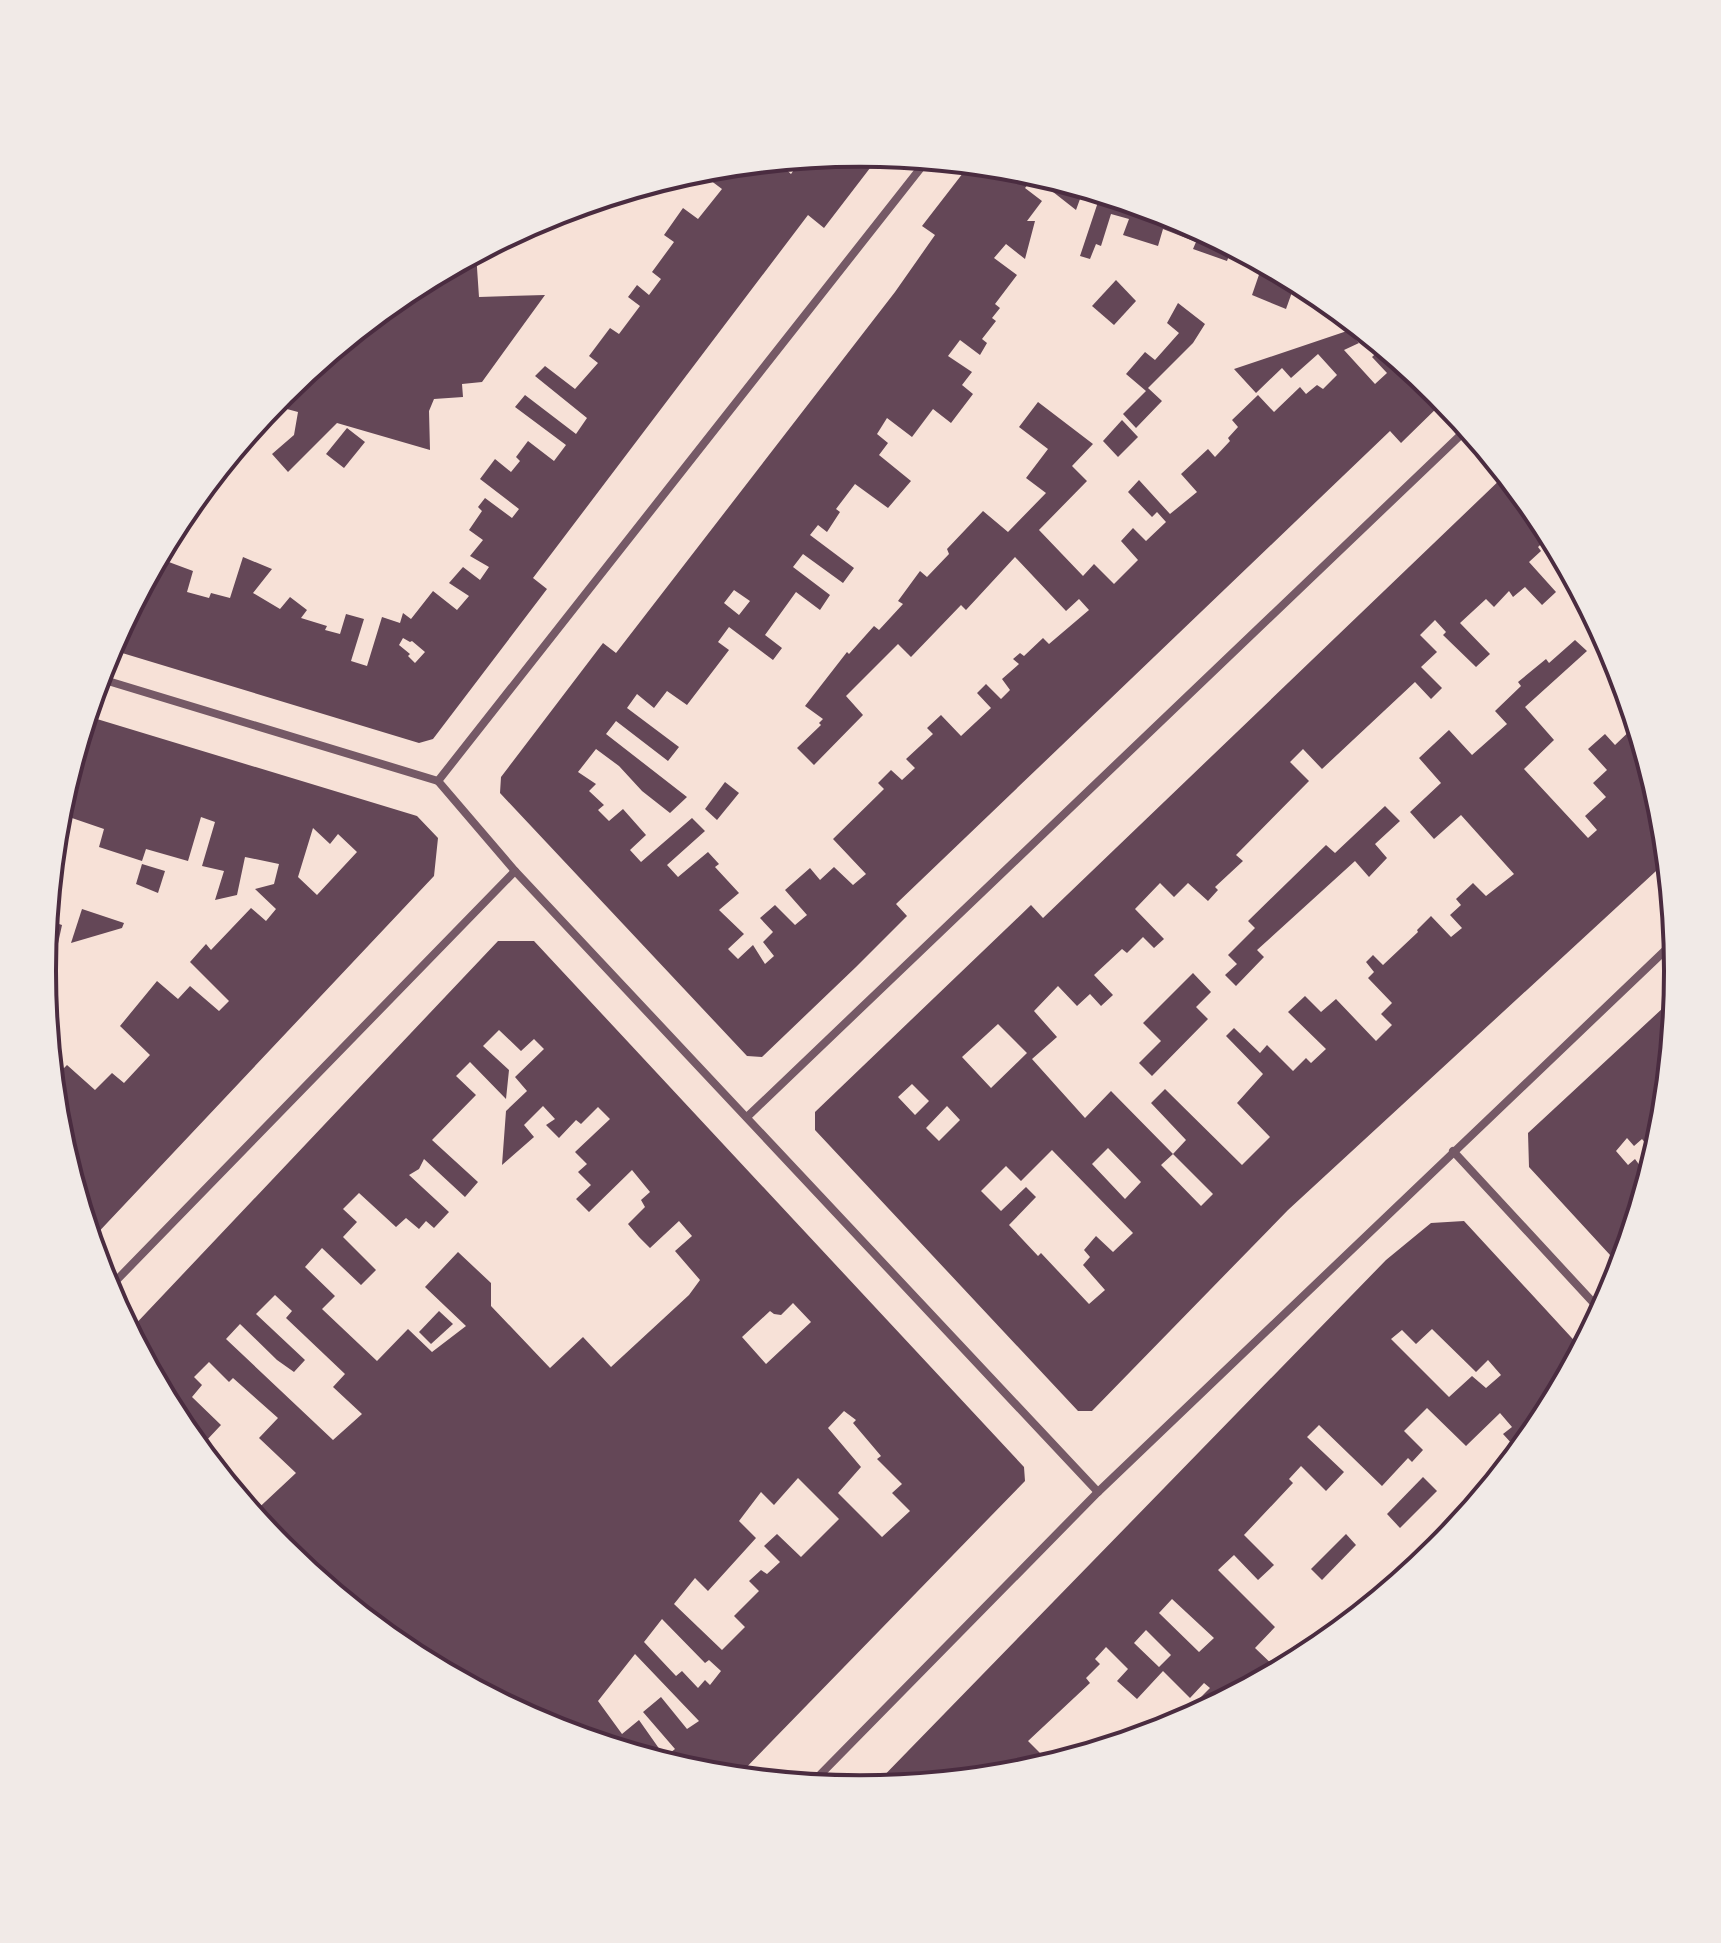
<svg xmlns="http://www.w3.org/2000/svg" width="1721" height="1943" viewBox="0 0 1721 1943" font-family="'PT Serif',serif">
<rect width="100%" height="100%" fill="#f7e1d7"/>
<!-- building -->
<g fill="#644757" fill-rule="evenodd">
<path d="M861 153 880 155 824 228 808 215 533 578 547 589 433 739 419 743 109 649 158 558 193 571 187 592 209 598 211 593 230 598 243 557 272 569 253 593 280 609 290 597 307 610 301 618 327 626 325 630 340 634 346 614 364 619 351 661 367 666 382 617 400 623 403 613 411 619 433 591 457 610 469 596 449 583 463 567 480 580 489 567 470 556 483 540 469 530 482 511 478 507 485 498 512 518 519 509 480 479 495 459 511 472 520 461 516 457 528 441 554 461 566 445 515 407 525 395 576 434 587 418 535 376 545 366 575 389 598 363 589 356 610 328 619 334 640 306 628 297 637 285 649 295 661 279 652 272 674 242 664 235 683 208 698 219 722 189 706 177 714 167 744 164 756 175 765 162 776 161 791 174 799 163 794 160ZM403 638 410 642 412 641 425 652 415 663 408 656 410 654 399 645Z"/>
<path d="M970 164 1021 169 1084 188 1076 210 1034 177 1025 188 1042 201 1027 221H1035L1025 259 1006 244 994 258 1017 275 995 304 1000 308 992 318 996 321 982 339 987 343 980 355 960 340 948 356 972 372 962 385 973 394 951 423 933 409 912 437 887 418 877 434 888 443 879 455 911 481 888 508 855 484 836 509 840 512 827 532 818 525 810 535 854 568 843 583 803 554 793 567 830 595 820 610 796 592 765 635 782 648 773 660 729 627 718 642 729 650 687 705 667 691 654 708 637 694 627 708 679 747 668 761 616 721 606 734 687 797 670 813 642 791 619 766 596 749 578 772 596 784 589 791 604 805 598 810 609 821 623 809 646 835 630 850 641 862 692 818 705 831 667 865 678 877 708 852 719 864 715 867 739 893 719 910 744 934 728 949 738 959 753 945 765 964 774 956 763 942 773 932 760 918 775 905 795 925 807 915 785 890 810 868 820 880 834 867 853 885 866 874 833 839 884 789 878 783 891 770 902 780 915 768 906 759 933 734 927 728 941 715 961 736 991 708 977 693 986 684 1001 699 1010 690 1002 679 1019 664 1013 659 1020 653 1024 656 1043 638 1049 644 1089 610 1079 599 1066 611 1015 557 966 610 961 605 911 657 898 644 846 696 863 715 814 765 797 748 821 725 819 723 823 719 805 706 847 652 849 654 874 626 879 630 903 604 898 601 920 571 927 577 949 554 947 549 983 511 1008 532 1046 493 1026 478 1048 449 1019 427 1038 402 1093 444 1072 466 1087 481 1039 530 1083 576 1094 564 1114 584 1138 560 1121 541 1133 528 1146 541 1166 522 1157 512 1152 517 1128 492 1139 480 1170 514 1197 492 1181 474 1208 449 1215 457 1230 441 1228 438 1238 427 1232 420 1258 395 1274 412 1300 387 1306 394 1317 385 1323 389 1337 375 1318 354 1291 378 1282 368 1256 393 1234 369 1347 331 1359 343 1344 350 1375 384 1387 373 1372 357 1383 347 1445 400 1401 443 1390 431 896 904 907 916 856 967 762 1057 747 1056 500 793 501 777 603 643 616 653 895 292 935 235 922 226ZM734 590 750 601 739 615 724 603Z"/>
<path d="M1101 193 1174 215 1243 252 1231 250 1227 261 1193 249 1196 242 1163 229 1158 246 1123 235 1129 219 1111 214 1101 246 1096 244 1090 259 1080 256Z"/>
<path d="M476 253 479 297 545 295 482 382 462 384 463 397 434 399 429 411 430 450 337 423 288 472 272 454 294 435 298 412 272 405 282 392 327 355H340L339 346 406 291Z"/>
<path d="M1263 263 1296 281 1286 309 1252 295Z"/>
<path d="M1116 280 1136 301 1114 325 1092 306Z"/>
<path d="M1178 303 1205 324 1193 343 1148 388 1162 401 1136 428 1123 414 1146 391 1126 374 1145 352 1155 360 1179 333 1167 323Z"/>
<path d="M1122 420 1138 437 1118 457 1103 441Z"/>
<path d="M347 428 365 442 344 468 326 454Z"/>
<path d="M1506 474 1541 517 1551 535 1538 547 1541 551 1529 562 1556 592 1542 605 1525 587 1513 597 1509 591 1494 607 1486 599 1460 623 1490 654 1476 667 1443 635 1446 632 1435 620 1420 635 1437 652 1421 667 1442 688 1431 699 1415 682 1322 769 1303 749 1290 762 1309 781 1236 855 1243 861 1215 887 1218 890 1208 901 1188 883 1174 897 1160 883 1135 909 1164 939 1154 948 1143 937 1127 953 1122 949 1094 975 1113 995 1101 1006 1090 994 1077 1006 1058 986 1034 1011 1057 1037 1032 1059 1085 1118 1111 1091 1173 1154 1161 1165 1201 1206 1213 1194 1173 1154 1186 1140 1151 1103 1165 1089 1242 1165 1270 1137 1237 1103 1263 1074 1226 1036 1234 1028 1260 1053 1267 1045 1293 1071 1306 1058 1311 1063 1326 1049 1288 1012 1305 996 1321 1012 1336 999 1376 1041 1392 1025 1381 1014 1392 1003 1368 978 1374 972 1366 962 1373 955 1383 965 1418 932 1417 930 1431 916 1451 937 1462 928 1450 915 1461 905 1456 899 1473 883 1486 896 1514 874 1461 815 1434 839 1410 812 1441 783 1419 758 1449 730 1472 755 1507 724 1495 711 1521 686 1518 682 1546 659 1549 663 1575 640 1587 651 1525 707 1554 740 1524 769 1588 838 1597 830 1585 816 1606 797 1593 783 1607 770 1588 749 1605 734 1615 745 1637 724 1663 812 1668 860 1288 1210 1092 1411H1078L815 1130V1112L1031 905 1043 918ZM998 1024 1027 1053 991 1088 962 1057ZM912 1084 929 1101 915 1115 898 1097ZM947 1106 960 1120 939 1141 926 1128ZM1108 1148 1141 1182 1125 1199 1092 1164ZM1052 1150 1133 1233 1113 1252 1096 1236 1084 1250 1090 1257 1083 1265 1105 1290 1089 1304 1041 1253 1038 1256 1009 1225 1036 1197 1026 1187 1001 1211 981 1191 1006 1166 1021 1181Z"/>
<path d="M87 716 417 816 438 838 434 876 91 1240 58 1131 68 1119 55 1107 54 1093 62 1084 55 1077 67 1065 95 1090 112 1073 124 1083 150 1055 120 1026 157 981 178 999 190 986 219 1011 229 1001 190 962 206 944 211 950 251 908 266 921 276 909 255 889 274 884 279 864 245 857 237 895 215 900 224 871 202 866 215 822 201 817 188 861 146 849 142 861 99 847 104 829 69 817 66 828 56 825 58 811ZM313 828 330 844 338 834 357 852 317 895 298 877Z"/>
<path d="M725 782 739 793 717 820 705 809Z"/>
<path d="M1385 806 1400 821 1375 844 1387 858 1369 877 1355 861 1257 950 1264 957 1236 986 1225 975 1237 964 1228 955 1255 928 1248 921 1326 845 1335 853Z"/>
<path d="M142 864 165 871 158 893 136 884Z"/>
<path d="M82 909 124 923 122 928 71 943Z"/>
<path d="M47 920 62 925 57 948 44 952Z"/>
<path d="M498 941H534L1024 1467 1025 1481 736 1778 700 1774 547 1728 405 1652 281 1550 252 1514 296 1473 259 1438 278 1418 233 1378 229 1382 209 1362 194 1377 202 1385 192 1397 221 1425 205 1442 179 1417 176 1419 129 1331ZM499 1030 521 1051 534 1039 544 1049 515 1077 527 1091 506 1111 502 1165 534 1137 524 1125 543 1106 555 1119 546 1125 559 1138 576 1120 581 1124 598 1107 610 1119 575 1152 587 1164 578 1172 591 1185 576 1199 589 1212 632 1170 650 1192 641 1200 645 1207 628 1224 639 1237 650 1248 679 1221 692 1236 675 1251 700 1280 689 1295 611 1367 583 1337 550 1368 491 1306V1283L458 1252 425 1287 466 1326 432 1352 408 1329 377 1361 322 1309 335 1296 305 1267 322 1248 361 1285 376 1270 343 1237 357 1222 343 1209 359 1193 396 1227 406 1218 419 1229 426 1221 434 1228 449 1212 409 1175 419 1169 424 1159 465 1197 478 1182 432 1140 476 1095 456 1076 470 1062 506 1099 509 1070 483 1046ZM275 1295 292 1311 286 1318 345 1374 333 1387 362 1414 333 1440 226 1339 240 1324 277 1360 294 1372 305 1360 256 1314ZM793 1303 811 1322 766 1364 742 1337 770 1311 774 1314 781 1315ZM844 1411 856 1420 853 1423 881 1456 877 1459 902 1484 892 1493 910 1511 882 1537 838 1493 861 1467 828 1428ZM798 1478 839 1519 801 1557 777 1534 764 1546 780 1562 767 1574 761 1570 749 1581 759 1591 734 1616 745 1627 722 1650 674 1604 695 1578 708 1591 756 1538 739 1521 761 1492 774 1505ZM662 1619 705 1663 709 1660 721 1671 710 1685 705 1680 698 1688 682 1671 676 1676 644 1642ZM635 1654 699 1721 687 1729 661 1697 643 1712 675 1749 665 1757 639 1720 622 1734 598 1701Z"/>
<path d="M1193 973 1211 992 1196 1007 1208 1019 1152 1076 1139 1063 1161 1041 1143 1023Z"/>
<path d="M1677 995 1663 1132 1658 1139 1660 1141 1622 1268 1529 1167 1528 1133ZM1627 1138 1634 1146 1642 1139 1646 1144 1643 1170 1635 1159 1628 1165 1616 1151Z"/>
<path d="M1464 1221 1582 1349 1533 1435 1529 1431 1513 1445 1503 1434 1512 1427 1500 1413 1466 1446 1427 1408 1404 1431 1423 1450 1412 1462 1408 1458 1382 1486 1319 1425 1307 1437 1344 1472 1326 1491 1301 1466 1289 1479 1293 1483 1244 1535 1274 1565 1258 1580 1234 1555 1218 1570 1275 1627 1255 1648 1279 1671 1169 1729 1210 1688 1204 1683 1190 1698 1163 1671 1137 1699 1117 1681 1128 1669 1106 1647 1095 1659 1100 1664 1086 1678 1090 1683 1028 1741 1052 1765 1029 1771 1019 1762 1005 1776 871 1789 1386 1260 1431 1223ZM1432 1329 1476 1372 1488 1360 1501 1375 1486 1388 1472 1376 1449 1397 1391 1339 1402 1330 1416 1344ZM1172 1599 1214 1638 1199 1652 1159 1613ZM1146 1630 1171 1655 1159 1667 1134 1643Z"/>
<path d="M439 1311 453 1324 431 1344 419 1332Z"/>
<path d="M1423 1477 1437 1491 1400 1528 1387 1514Z"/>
<path d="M1346 1534 1356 1545 1322 1580 1311 1569Z"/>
</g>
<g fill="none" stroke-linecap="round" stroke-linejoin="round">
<!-- minor -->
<g stroke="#755966" stroke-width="8">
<path d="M98 678 438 781 515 871 1098 1492"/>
<path d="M438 781 927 160"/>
<path d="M747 1117 1468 428"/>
<path d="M1453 1151 1602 1312"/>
<path d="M107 1290 515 871"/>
<path d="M810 1785 1098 1492 1676 940"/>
</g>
</g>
<!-- crop -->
<path d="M0 0H1721V1943H0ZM56 971a804 804 0 1 1 1608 0a804 804 0 1 1-1608 0Z" fill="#f1eae7" fill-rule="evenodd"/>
<path fill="none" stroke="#4a2c40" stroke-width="4" d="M56 971a804 804 0 1 1 1608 0a804 804 0 1 1-1608 0Z"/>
</svg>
